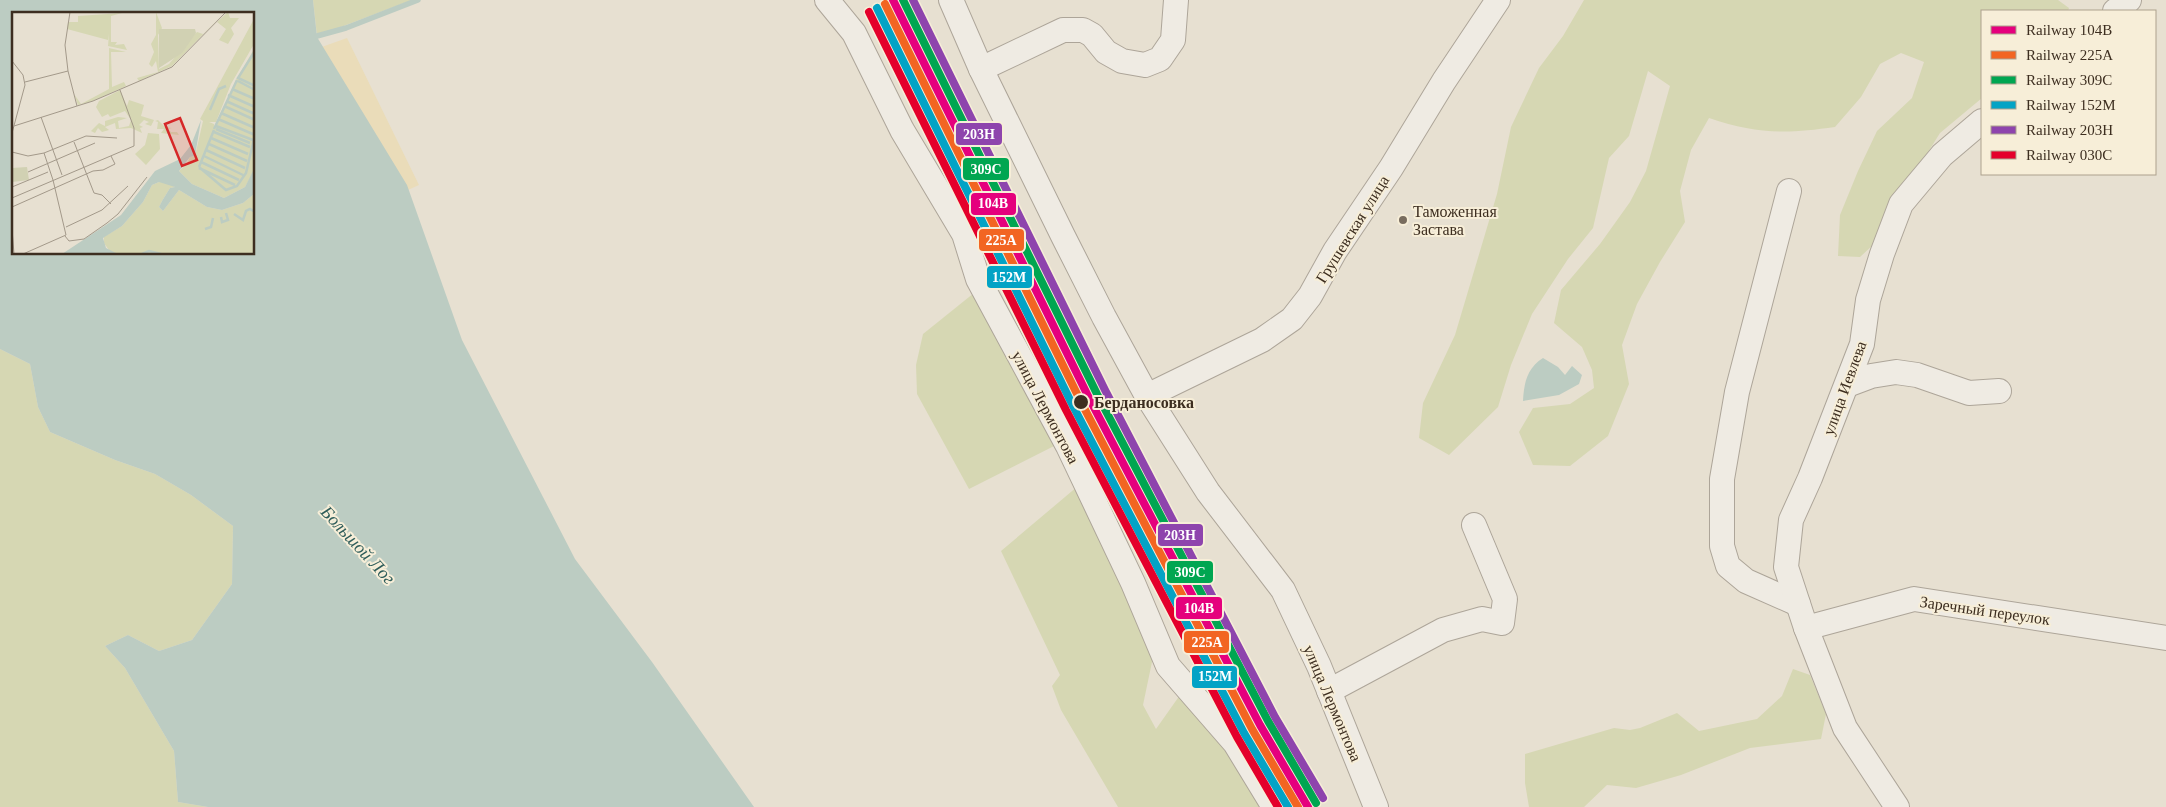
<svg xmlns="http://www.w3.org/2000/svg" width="2166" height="807" viewBox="0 0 2166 807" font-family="Georgia,serif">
<rect width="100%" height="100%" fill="#e7e0d1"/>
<!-- green -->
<g fill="#d6d7b3">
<path d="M313 0H412L317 36Z"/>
<path d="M1584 0H2058L2069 8 2068 11H1982V98L1940 133 1898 200 1874 244 1860 257 1838 256 1840 215 1858 171 1877 131 1912 98 1924 62 1901 53 1880 64 1861 97 1835 127C1786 134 1756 134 1709 118L1691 150 1680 191 1685 222 1660 262 1637 304 1622 345 1629 384 1608 436 1570 466 1533 465 1519 432 1533 408 1570 404 1594 388 1592 370 1582 347 1554 323 1561 290 1600 244 1630 202 1646 171 1670 86 1648 71 1629 136 1609 158 1593 228 1568 259 1532 314 1511 365 1498 407 1449 455 1419 438 1423 403 1455 335 1497 194 1511 127 1539 68 1563 36Z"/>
<path d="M979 289 1060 443 969 489 917 394 916 365 923 334Z"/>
<path d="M0 349 30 364 38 407 50 432 115 460 155 474 191 495 233 526 232 584 192 640 159 651 128 635 105 646 125 668 174 751 178 802 208 807H0Z"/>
<path d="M1078 486 1157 638 1143 705 1156 729 1180 695 1273 807H1118L1061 710 1052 686 1060 675 1001 551Z"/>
<path d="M1793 669 1810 675 1826 714 1821 739 1750 748 1681 775 1636 788 1607 785 1584 807H1529L1525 783V754L1614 728 1630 730 1640 728 1677 713 1699 731 1757 719 1782 696Z"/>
</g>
<!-- sand -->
<path fill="#eadcb9" d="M347 38 419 185 386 200 302 54Z"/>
<!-- water -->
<g fill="#bcccc2" fill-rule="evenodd">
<path d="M0 0H313L317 37 407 185 462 340 575 559 652 662 754 807H208L178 802 174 751 125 668 105 646 128 635 159 651 192 640 232 584 233 526 191 495 155 474 115 460 50 432 38 407 30 364 0 349ZM14 14H254V254H14Z"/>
<path d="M1543 358 1558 367 1565 375 1572 366 1582 375 1579 384 1559 395 1523 401C1524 383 1527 368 1543 358Z"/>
</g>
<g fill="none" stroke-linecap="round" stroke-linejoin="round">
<!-- stream -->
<path stroke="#bcccc2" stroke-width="5.5" d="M317 36 346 28 418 0"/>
<defs>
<g id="minor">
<path d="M827 0 854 33 902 130 964 234 978 279 1068 446 1133 583 1168 666 1235 743 1274 807"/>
<path d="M951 0 981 69 1063 236 1104 317 1147 396 1208 492 1283 590 1319 666 1376 807"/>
<path d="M2115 11 2129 0"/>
<path d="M981 69 1063 30H1083L1092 35 1106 52 1122 61 1145 65 1160 59 1173 40 1176 0"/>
<path d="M1789 191 1737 392 1722 479V546L1728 566 1746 581 1798 604"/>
<path d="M1847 385 1871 376 1896 372 1917 375 1969 393 1999 391"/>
<path d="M1147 396 1262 340 1292 319 1310 296 1335 251 1391 168 1444 81 1498 0"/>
<path d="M1806 628 1914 599 2166 638"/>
<path d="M1329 691 1443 630 1482 619 1502 623 1505 599 1474 525"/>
<path d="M1897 807 1845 728 1806 628 1786 567 1791 520 1810 478 1862 344 1868 300 1882 254 1901 204 1942 155 1982 121"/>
</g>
</defs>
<!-- minor casing -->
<use href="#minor" stroke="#ada599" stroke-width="26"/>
<!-- minor -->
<use href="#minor" stroke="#efebe3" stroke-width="24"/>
<defs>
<path id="rail-1" d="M893 0 1089 398 1260 725 1308 807"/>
<path id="rail-2" d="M885 4 1081 402 1252 729 1298 807"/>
<path id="rail-3" d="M903 0 1097 394 1268 721 1316 803"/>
<path id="rail-4" d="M877 8 1073 406 1244 733 1288 807"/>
<path id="rail-5" d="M913 0 1105 390 1275 717 1323 798"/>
<path id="rail-6" d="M869 12 1066 410 1237 737 1278 807"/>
</defs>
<!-- rail-1 casing -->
<use href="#rail-1" stroke="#f7eed8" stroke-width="11"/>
<!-- rail-2 casing -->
<use href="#rail-2" stroke="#f7eed8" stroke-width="11"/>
<!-- rail-3 casing -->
<use href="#rail-3" stroke="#f7eed8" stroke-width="11"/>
<!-- rail-4 casing -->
<use href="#rail-4" stroke="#f7eed8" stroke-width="11"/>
<!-- rail-5 casing -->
<use href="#rail-5" stroke="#f7eed8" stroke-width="11"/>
<!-- rail-6 casing -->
<use href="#rail-6" stroke="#f7eed8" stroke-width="11"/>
<!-- rail-1 -->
<use href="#rail-1" stroke="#e5007d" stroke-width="8"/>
<!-- rail-2 -->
<use href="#rail-2" stroke="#f26522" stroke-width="8"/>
<!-- rail-3 -->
<use href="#rail-3" stroke="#00a651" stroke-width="8"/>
<!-- rail-4 -->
<use href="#rail-4" stroke="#03a3c5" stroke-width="8"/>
<!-- rail-5 -->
<use href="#rail-5" stroke="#8e44ad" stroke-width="8"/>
<!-- rail-6 -->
<use href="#rail-6" stroke="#e4002b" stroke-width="8"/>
</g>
<!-- markers -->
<circle fill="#786c5e" stroke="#f7eed8" stroke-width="2" cx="1403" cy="220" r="5"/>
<circle fill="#3d2e20" stroke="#f7eed8" stroke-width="2" cx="1081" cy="402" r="8"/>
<g text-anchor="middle" stroke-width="4" stroke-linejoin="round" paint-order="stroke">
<!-- poi labels -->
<g font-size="16" fill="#3d2e20" stroke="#f7eed8" text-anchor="start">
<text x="1413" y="217">Таможенная<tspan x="1413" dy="18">Застава</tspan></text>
</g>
<!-- street labels -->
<g font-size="16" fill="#3d2e20" stroke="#f7eed8">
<text transform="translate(1352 229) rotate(-58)" y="6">Грушевская улица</text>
<text transform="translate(1844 388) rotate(-70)" y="6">улица Иевлева</text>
<text transform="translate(1046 407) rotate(62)" y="6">улица Лермонтова</text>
<text transform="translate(1985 610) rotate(8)" y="6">Заречный переулок</text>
<text transform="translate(1333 703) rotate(67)" y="6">улица Лермонтова</text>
</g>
<!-- stop labels -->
<g font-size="16" font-weight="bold" fill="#3d2e20" stroke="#f7eed8" text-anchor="start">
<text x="1094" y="408">Берданосовка</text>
</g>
<!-- water labels -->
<g font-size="18" font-style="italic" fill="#2f5d5a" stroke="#f7eed8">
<text transform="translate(358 545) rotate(47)" y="6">Большой Лог</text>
</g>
</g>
<!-- overview -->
<g transform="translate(12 12)">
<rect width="242" height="242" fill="#e7e0d1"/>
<path d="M144 0 150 16 146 23 147 57 157 52 185 20 191 22 213 0 160 54 127 69 125 66 146 60 144 49 140 55 137 52 142 40 139 32 144 23ZM216 0 218 6H227L219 16 222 22 216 32 207 28 214 17 205 10ZM110 1 99 4V30H105L103 33 112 32 115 38 96 34 97 22 96 28 55 17 56 10H66V4ZM242 7V32L219 72 204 110H197L202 112V116L225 66 242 75 243 157 233 175 212 186 180 172 167 159 174 153 178 145 183 144 191 109 188 107ZM97 36 114 40H99L100 75 112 70 114 74 81 89 66 93 62 82 69 92 97 77ZM242 37V74L226 65ZM108 78 115 94 117 88 132 93 129 104 142 108 139 114 133 112 137 110 132 108 127 113 131 115 128 116 130 121 119 116 104 117 103 111 93 115 97 118 90 120 86 116 83 121 79 119 87 111 93 114V109L106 105 115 106 106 109 107 116 117 114 119 108 113 99 98 105 96 102 90 105 84 95 87 89ZM146 108 153 115 160 116 156 117 159 120H165L167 123 149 121 152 117H145L146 110 143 109ZM136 121 147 122 148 137 134 153 123 142 133 133ZM147 170H155L163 175 158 176 150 189 147 195 151 199 167 178 195 195 210 198 231 191 242 182V242L99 241 92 231V225L110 214 131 190 140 173Z" fill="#d6d7b3"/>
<path d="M147 17H183L184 21 170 41 147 56ZM15 155 17 168 0 170V156Z" fill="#d1d1b3"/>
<path d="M189 108 183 144 178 145 167 159 180 172 212 186 233 175 242 157V182L231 191 210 198 195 195 167 178 151 199 147 195 150 189 158 176 163 175 147 170 140 173 131 190 110 214 91 226 94 236 106 242H50L109 203 143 159 168 147 179 133Z" fill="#bcccc2"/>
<path fill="none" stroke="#bcccc2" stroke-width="2.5" d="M243 39 226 66 243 74M226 69 243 78M220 77 243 87M216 83 243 95M214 89 243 102M212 94 243 108M198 98 207 77 214 74M209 101 243 116M206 107 243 123M204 114 241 128M202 117 225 68M204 117 238 131M202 120 238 135M199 126 236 142M197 132 235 149M194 138 233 156M192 144 231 163M189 150 227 168M187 155 214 178 225 174 234 161 242 127M187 155 202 118M187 156 223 173M222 202 231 208 234 199 238 197 243 200M209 205 210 210 216 208 214 201M193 217 199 215 201 206M130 242 137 239 149 242"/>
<path fill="none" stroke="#a3998a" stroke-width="1" d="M0 49 11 63 13 73 0 121M56 59 53 33 58 0M13 70 56 59 65 94 81 89 160 55 214 0M29 105 50 163M2 114 65 94M62 130 82 181 90 183 99 192M0 140 16 144 32 141 74 124 105 126M32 141 41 168M16 160 83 131M0 175 36 160M0 186 122 134V116L108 78M0 195 81 159 91 158 103 152 99 144M54 215 90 198 116 174M0 217 2 242M53 224 57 229 72 227 95 211 106 202 135 165M11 242 54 223 41 168"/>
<path fill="#d62828" fill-opacity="0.15" stroke="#d62828" stroke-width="2.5" d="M168 106 185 148 170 154 153 112Z"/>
<rect width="242" height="242" fill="none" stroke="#3d2e20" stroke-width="2.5"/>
</g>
<g stroke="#f7eed8" stroke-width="2">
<rect x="955" y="122" width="48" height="24" rx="5" fill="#8e44ad"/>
<rect x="962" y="157" width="48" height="24" rx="5" fill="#00a651"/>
<rect x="970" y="192" width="47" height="24" rx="5" fill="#e5007d"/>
<rect x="978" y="228" width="47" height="24" rx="5" fill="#f26522"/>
<rect x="986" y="265" width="47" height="24" rx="5" fill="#03a3c5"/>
<rect x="1157" y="523" width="47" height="24" rx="5" fill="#8e44ad"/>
<rect x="1166" y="560" width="48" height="24" rx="5" fill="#00a651"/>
<rect x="1175" y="596" width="48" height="24" rx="5" fill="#e5007d"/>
<rect x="1183" y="630" width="47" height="24" rx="5" fill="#f26522"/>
<rect x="1191" y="665" width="47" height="24" rx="5" fill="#03a3c5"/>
</g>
<g font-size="14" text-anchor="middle" font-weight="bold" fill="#fff">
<text x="979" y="139">203Н</text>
<text x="986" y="174">309С</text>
<text x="993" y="208">104В</text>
<text x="1001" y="245">225А</text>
<text x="1009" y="282">152М</text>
<text x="1180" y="540">203Н</text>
<text x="1190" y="577">309С</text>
<text x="1199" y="613">104В</text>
<text x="1207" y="647">225А</text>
<text x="1215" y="681">152М</text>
</g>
<!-- legend -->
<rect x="1981" y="10" width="175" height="165" fill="#f7eed8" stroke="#ada18e"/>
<rect x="1991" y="26" width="25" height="8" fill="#e5007d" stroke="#ada18e"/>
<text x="2026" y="35" font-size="15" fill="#3d2e20">Railway 104В</text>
<rect x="1991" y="51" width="25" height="8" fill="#f26522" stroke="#ada18e"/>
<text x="2026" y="60" font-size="15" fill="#3d2e20">Railway 225А</text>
<rect x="1991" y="76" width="25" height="8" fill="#00a651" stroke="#ada18e"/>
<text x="2026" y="85" font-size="15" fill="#3d2e20">Railway 309С</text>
<rect x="1991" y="101" width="25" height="8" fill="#03a3c5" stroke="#ada18e"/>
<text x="2026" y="110" font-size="15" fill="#3d2e20">Railway 152М</text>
<rect x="1991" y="126" width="25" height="8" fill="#8e44ad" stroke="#ada18e"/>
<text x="2026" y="135" font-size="15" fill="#3d2e20">Railway 203Н</text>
<rect x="1991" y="151" width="25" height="8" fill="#e4002b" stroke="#ada18e"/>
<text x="2026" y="160" font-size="15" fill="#3d2e20">Railway 030C</text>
</svg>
